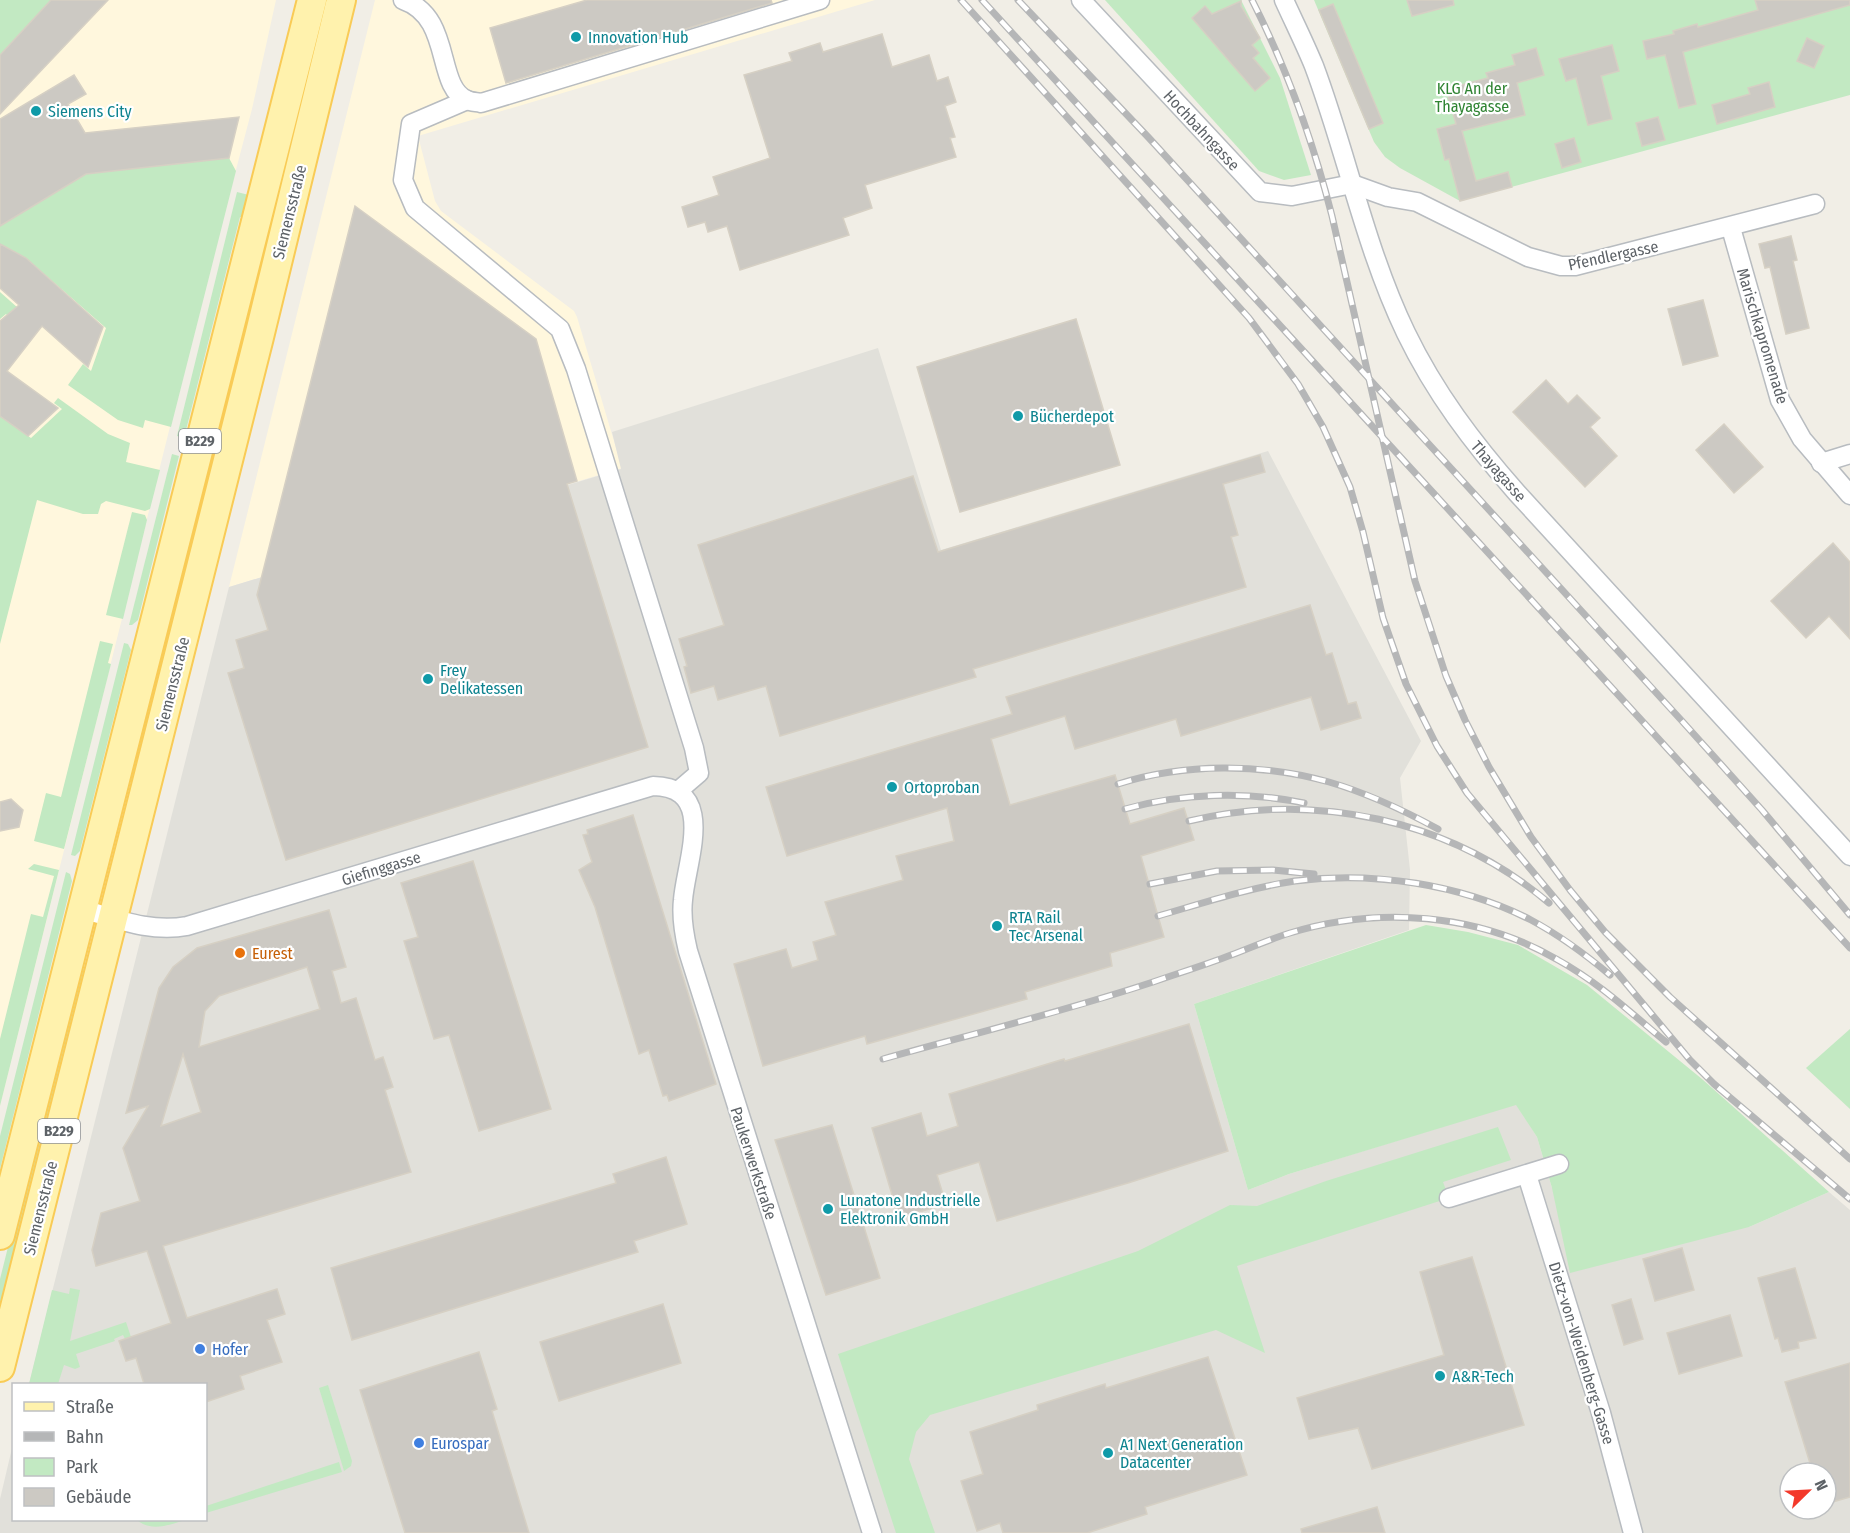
<svg xmlns="http://www.w3.org/2000/svg" width="1850" height="1533" viewBox="0 0 1850 1533" font-family="'Fira Sans Condensed',sans-serif">
<rect width="100%" height="100%" fill="#f1eee6"/>
<!-- commercial -->
<g fill="#fff7dd">
<path d="M0 0H276L252 109 204 291 0 1106Z"/>
<path d="M375 0H875L418 136 435 201 441 211 574 311 577 317 622 468 229 587Z"/>
</g>
<!-- industrial -->
<path fill="#e1e0da" fill-rule="evenodd" d="M878 348 941 550 1268 451 1421 741 1400 778 1410 870 1409 930 1194 1004 1248 1190 1289 1174 1516 1104 1537 1137 1552 1188 1749 1227 1829 1192 1850 1210V1533H0V1499L13 1444 14 1520H206V1384H29L229 587 621 469 612 432ZM1790 1473H1826V1509H1790Z"/>
<!-- green -->
<g fill="#c2e9c2">
<path d="M0 0H51L0 55Z"/>
<path d="M1105 0H1241L1280 78 1311 175 1284 180 1259 171Z"/>
<path d="M1314 0H1850V95L1460 201 1400 168 1385 157 1374 142Z"/>
<path d="M229 158 236 171 171 427 145 420 143 428 118 420 68 385 83 364 91 371 106 328 26 258 0 244V226L86 174Z"/>
<path d="M237 192 249 195 245 217H240L184 438 177 436Z"/>
<path d="M0 292 27 316 16 325 6 314 0 319Z"/>
<path d="M234 349 239 350 236 378 138 782 125 779Z"/>
<path d="M58 398 108 434 130 443 126 462 160 470 150 509 145 511 106 501 101 504 98 514H83L37 500 0 644V416L31 438 62 409 54 403Z"/>
<path d="M172 454 179 456 138 620 132 625H129Z"/>
<path d="M132 512 145 515 147 520 123 619 106 615Z"/>
<path d="M100 641 113 644 108 663 111 664 64 849 34 841 46 793 61 797Z"/>
<path d="M124 643 128 644 131 650 80 851 75 856 71 855Z"/>
<path d="M34 864 59 870 0 1106V1039L31 914 43 917 54 876 28 869Z"/>
<path d="M66 872 70 874 72 881 0 1169V1136Z"/>
<path d="M1426 925 1468 932 1518 945 1587 985 1702 1079 1829 1192 1749 1227 1570 1273 1552 1188 1537 1137 1516 1105 1289 1174 1248 1190 1194 1004Z"/>
<path d="M78 968 90 971 0 1329V1279Z"/>
<path d="M1850 1029V1109L1806 1068Z"/>
<path d="M1498 1127 1511 1160 1443 1182 1449 1198 1237 1266 1265 1353 1216 1330 930 1415 916 1432 909 1459 935 1533H896L838 1354 1138 1251 1230 1205 1257 1206 1326 1181Z"/>
<path d="M70 1288 80 1290 70 1341 126 1322 131 1337 125 1339 123 1335 114 1339 115 1341 76 1354 80 1367 75 1369 64 1365 58 1384H29L52 1290 69 1294Z"/>
<path d="M328 1385 352 1461 351 1466 344 1471 319 1388Z"/>
<path d="M339 1462 342 1472 206 1513V1506Z"/>
<path d="M137 1520H185C169 1525 151 1532 137 1520Z"/>
</g>
<!-- building -->
<g fill="#ccc9c3" stroke="#d6d0c4" stroke-width="1.5" fill-rule="evenodd">
<path d="M51 0H108L0 114V55Z"/>
<path d="M587 0H771L772 3 506 83 490 28Z"/>
<path d="M1407 0H1453L1454 5 1412 16Z"/>
<path d="M1755 0H1850V5L1683 52 1696 104 1679 108 1665 55 1647 59 1643 41 1674 34 1673 31 1697 24 1698 27 1758 10Z"/>
<path d="M1241 1V6L1260 38 1252 45 1259 53 1253 58 1270 78 1255 91 1192 18 1205 6 1212 14Z"/>
<path d="M1333 4 1383 123 1369 129 1319 10Z"/>
<path d="M882 34 892 67 929 55 937 81 948 77 956 102 945 106 955 137 950 138 956 157 865 185 872 208 843 218 849 235 740 270 727 226 708 232 705 222 688 227 682 207 719 195 713 177 770 158 744 75 792 61 789 53 820 43 823 52Z"/>
<path d="M1807 38 1824 46 1814 68 1797 61Z"/>
<path d="M1612 45 1619 71 1601 76 1612 119 1588 125 1576 78 1566 81 1559 59Z"/>
<path d="M1536 48 1544 75 1517 83 1525 115 1462 131 1476 181 1508 172 1512 187 1460 201 1449 159 1445 160 1437 129 1456 124 1446 89 1488 78 1486 73 1515 65 1512 55Z"/>
<path d="M74 75 86 94 68 104 85 133 239 117 229 158 86 174 0 226V119Z"/>
<path d="M1769 82 1775 107 1717 124 1712 105 1750 94 1748 88Z"/>
<path d="M1658 117 1665 140 1642 146 1636 123Z"/>
<path d="M1574 138 1581 162 1562 168 1555 144Z"/>
<path d="M355 206 536 339 577 481 567 484 648 747 286 860 228 673 244 668 236 640 268 630 257 595Z"/>
<path d="M1791 236 1797 260 1793 261 1809 328 1786 334 1770 267 1765 268 1759 244Z"/>
<path d="M0 244 26 258 103 327 88 367 42 326 7 371 58 408 28 436 0 416V321L19 305 0 288Z"/>
<path d="M1703 300 1718 356 1683 365 1668 309Z"/>
<path d="M1076 319 1120 465 960 512 917 367Z"/>
<path d="M1546 380 1568 404 1577 395 1600 418 1590 427 1617 456 1585 487 1513 412Z"/>
<path d="M1724 424 1763 467 1734 493 1696 450Z"/>
<path d="M1260 455 1265 472 1223 484 1238 535 1231 537 1246 587 973 669 976 677 780 736 766 686 718 700 714 686 691 693 684 667 687 666 679 639 724 625 698 545 913 476 938 552Z"/>
<path d="M1833 543 1850 562V639L1829 616 1806 638 1771 601Z"/>
<path d="M1310 605 1326 655 1332 653 1348 704 1356 702 1361 718 1321 730 1311 697 1181 736 1176 719 1075 749 1065 716 991 739 1010 805 1115 775 1130 824 1184 808 1194 840 1141 856 1164 937 1110 953 1112 966 1025 992 1027 999 867 1044 865 1036 763 1066 734 964 786 949 792 968 818 960 813 942 836 935 825 902 903 880 896 856 954 841 947 808 787 856 766 787 1012 714 1006 697Z"/>
<path d="M11 799 23 810 19 827 0 831V802Z"/>
<path d="M633 815 716 1084 669 1101 667 1095 663 1096 649 1050 639 1054 595 907 579 870 592 862 583 835 588 834 587 830Z"/>
<path d="M473 861 551 1109 479 1131 449 1035 434 1039 404 941 418 937 401 883Z"/>
<path d="M329 910 346 967 332 971 337 988 341 1003 356 998 375 1060 383 1057 393 1087 385 1090 411 1172 163 1246 187 1318 277 1289 285 1314 267 1320 282 1362 240 1376 244 1389 206 1402V1384H144L136 1358 126 1361 119 1341 171 1323 147 1251 96 1266 92 1250 101 1213 140 1201 123 1148 148 1106 126 1113 159 988 173 967 197 948ZM307 967 320 1009 199 1047 205 1011 219 996ZM183 1054 201 1112 161 1126 169 1099Z"/>
<path d="M1189 1024 1228 1151 1128 1183 997 1221 979 1162 937 1175 946 1204 899 1218 872 1128 921 1113 927 1136 958 1126 949 1094 1064 1059 1065 1061Z"/>
<path d="M832 1125 880 1278 826 1295 775 1140Z"/>
<path d="M666 1157 687 1224 634 1241 638 1252 352 1340 331 1268 616 1183 613 1174Z"/>
<path d="M1682 1248 1694 1290 1655 1301 1643 1259Z"/>
<path d="M1472 1257 1524 1425 1372 1469 1358 1428 1309 1439 1297 1398 1444 1355 1420 1272Z"/>
<path d="M1795 1268 1816 1338 1798 1342 1799 1348 1782 1352 1778 1338 1775 1339 1758 1278Z"/>
<path d="M1631 1299 1643 1339 1624 1345 1612 1305Z"/>
<path d="M663 1304 681 1363 559 1401 540 1342Z"/>
<path d="M1730 1315 1742 1356 1679 1374 1667 1333Z"/>
<path d="M479 1352 497 1409 492 1411 529 1533H405L360 1390Z"/>
<path d="M1208 1357 1247 1475 1145 1507 1147 1514 1087 1533H1003L1000 1523 977 1531 961 1481 983 1474 970 1432 1038 1410 1037 1405 1105 1384 1106 1388Z"/>
<path d="M1850 1363V1497L1826 1504V1473H1813L1785 1382Z"/>
<path d="M1377 1507 1385 1533H1302L1301 1529Z"/>
</g>
<g fill="none" stroke-linecap="round" stroke-linejoin="round">
<defs>
<g id="minor">
<path d="M403 0C453 17 435 87 467 100 471 102 477 102 481 103L820 0"/>
<path d="M1081 0 1260 192 1292 196 1352 184"/>
<path d="M1284 0C1294 22 1305 44 1314 66 1347 154 1365 248 1406 333 1435 393 1473 443 1517 493L1850 856"/>
<path d="M467 100 411 124 403 180 415 208 560 329 576 369 694 748 699 773 678 791"/>
<path d="M1352 184 1388 197 1417 202 1528 257 1561 266H1575L1815 204"/>
<path d="M1731 228 1780 400 1802 439 1850 495"/>
<path d="M1821 463 1850 454"/>
<path d="M82 909C117 919 151 933 187 926L653 786C718 787 686 861 683 900 681 917 684 934 688 951L872 1533"/>
<path d="M1527 1175 1601 1413 1633 1533"/>
<path d="M1449 1198 1559 1164"/>
</g>
<g id="primary">
<path d="M0 1235 312 0"/>
<path d="M0 1367 259 337 341 0"/>
</g>
</defs>
<!-- minor casing -->
<use href="#minor" stroke="#b8bcc0" stroke-width="21"/>
<!-- primary casing -->
<use href="#primary" stroke="#f9cb56" stroke-width="32"/>
<!-- minor -->
<use href="#minor" stroke="#fff" stroke-width="18"/>
<!-- primary -->
<use href="#primary" stroke="#fff2ad" stroke-width="28"/>
<defs>
<g id="rail">
<path d="M961 0 1249 318 1298 384 1323 427 1350 487 1363 532 1383 618 1406 684 1437 746 1467 793 1690 1060 1714 1084 1850 1199"/>
<path d="M982 0 1850 948"/>
<path d="M1018 0 1149 138 1682 721 1762 810 1850 915"/>
<path d="M1252 0C1287 69 1313 141 1332 216L1415 581 1446 676 1465 720 1489 767 1531 837 1570 890 1605 932 1670 997 1850 1159"/>
<path d="M1118 784C1184 763 1262 763 1329 782 1367 793 1403 810 1438 829"/>
<path d="M1125 809C1182 793 1246 791 1304 803"/>
<path d="M1189 821C1314 791 1450 819 1549 903"/>
<path d="M1150 884 1217 871 1273 870 1314 874"/>
<path d="M1158 916C1203 903 1248 888 1295 881 1373 871 1461 884 1531 920 1559 935 1585 954 1610 975"/>
<path d="M883 1059C973 1034 1065 1011 1153 982 1179 973 1205 965 1231 955 1250 948 1270 939 1290 933 1378 906 1478 913 1558 960 1598 982 1631 1013 1666 1042"/>
</g>
</defs>
<!-- rail casing -->
<use href="#rail" stroke="#b5b6b7" stroke-width="7"/>
<!-- rail -->
<use href="#rail" stroke="#fff" stroke-width="4.5" stroke-dasharray="14" stroke-linecap="butt"/>
</g>
<!-- markers -->
<g fill="#0f9aa8" stroke="#fff" stroke-width="2">
<circle cx="576" cy="37" r="6"/>
<circle cx="36" cy="111" r="6"/>
<circle cx="1018" cy="416" r="6"/>
<circle cx="428" cy="679" r="6"/>
<circle cx="892" cy="787" r="6"/>
<circle cx="997" cy="926" r="6"/>
<circle cx="828" cy="1209" r="6"/>
<circle cx="1440" cy="1376" r="6"/>
<circle cx="1108" cy="1453" r="6"/>
</g>
<circle fill="#e8710a" stroke="#fff" stroke-width="2" cx="240" cy="953" r="6"/>
<g fill="#3f7fe0" stroke="#fff" stroke-width="2">
<circle cx="200" cy="1349" r="6"/>
<circle cx="419" cy="1443" r="6"/>
</g>
<g text-anchor="middle" stroke-width="4.5" stroke-linejoin="round" paint-order="stroke">
<!-- shield labels -->
<g fill="#fff" stroke="#8e9195" stroke-width="1.5">
<rect x="179" y="429" width="42" height="24" rx="4.5"/>
<rect x="38" y="1119" width="42" height="24" rx="4.5"/>
</g>
<g font-size="15" font-weight="bold" fill="#5d6267">
<text x="200" y="446">B229</text>
<text x="59" y="1136">B229</text>
</g>
<!-- culture labels -->
<g font-size="16" fill="#0d838f" stroke="#fff" text-anchor="start">
<text x="588" y="43">Innovation Hub</text>
<text x="48" y="117">Siemens City</text>
<text x="1030" y="422">Bücherdepot</text>
<text x="440" y="676">Frey<tspan x="440" dy="18">Delikatessen</tspan></text>
<text x="904" y="793">Ortoproban</text>
<text x="1009" y="923">RTA Rail<tspan x="1009" dy="18">Tec Arsenal</tspan></text>
<text x="840" y="1206">Lunatone Industrielle<tspan x="840" dy="18">Elektronik GmbH</tspan></text>
<text x="1452" y="1382">A&amp;R-Tech</text>
<text x="1120" y="1450">A1 Next Generation<tspan x="1120" dy="18">Datacenter</tspan></text>
</g>
<!-- park labels -->
<g font-size="16" fill="#308433" stroke="#fff">
<text x="1472" y="94">KLG An der<tspan x="1472" dy="18">Thayagasse</tspan></text>
</g>
<!-- street labels -->
<g font-size="16" fill="#5d6267" stroke="#fff">
<text transform="translate(1202 130) rotate(47)" y="6">Hochbahngasse</text>
<text transform="translate(289 212) rotate(-76)" y="6">Siemensstraße</text>
<text transform="translate(1613 255) rotate(-12)" y="6">Pfendlergasse</text>
<text transform="translate(1763 336) rotate(73)" y="6">Marischkapromenade</text>
<text transform="translate(1499 471) rotate(49)" y="6">Thayagasse</text>
<text transform="translate(172 684) rotate(-76)" y="6">Siemensstraße</text>
<text transform="translate(381 868) rotate(-17)" y="6">Giefinggasse</text>
<text transform="translate(754 1163) rotate(72)" y="6">Paukerwerkstraße</text>
<text transform="translate(40 1208) rotate(-76)" y="6">Siemensstraße</text>
<text transform="translate(1582 1353) rotate(73)" y="6">Dietz-von-Weidenberg-Gasse</text>
</g>
<!-- food labels -->
<g font-size="16" fill="#c56008" stroke="#fff" text-anchor="start">
<text x="252" y="959">Eurest</text>
</g>
<!-- shop labels -->
<g font-size="16" fill="#366cbe" stroke="#fff" text-anchor="start">
<text x="212" y="1355">Hofer</text>
<text x="431" y="1449">Eurospar</text>
</g>
</g>
<!-- legend -->
<rect x="12" y="1383" width="195" height="138" fill="#ffffff" stroke="#bec0c2" stroke-width="1.5"/>
<rect x="24" y="1402" width="30" height="9" fill="#fff2ad" stroke="#bec0c2" stroke-width="1.5"/>
<text x="66" y="1413" font-size="18" fill="#5d6267">Straße</text>
<rect x="24" y="1432" width="30" height="9" fill="#b5b6b7" stroke="#bec0c2" stroke-width="1.5"/>
<text x="66" y="1443" font-size="18" fill="#5d6267">Bahn</text>
<rect x="24" y="1458" width="30" height="18" fill="#c2e9c2" stroke="#bec0c2" stroke-width="1.5"/>
<text x="66" y="1473" font-size="18" fill="#5d6267">Park</text>
<rect x="24" y="1488" width="30" height="18" fill="#ccc9c3" stroke="#bec0c2" stroke-width="1.5"/>
<text x="66" y="1503" font-size="18" fill="#5d6267">Gebäude</text>
<!-- north arrow -->
<g transform="translate(1808 1491) rotate(66)"><circle r="28" fill="#ffffff" stroke="#bec0c2" stroke-width="1.5"/>
<path d="M0-4.5L10 22L0 15L-10 22Z" fill="#f3392a"/>
<text y="-9" font-size="16" font-weight="bold" text-anchor="middle" fill="#5d6267">N</text>
</g>
</svg>
